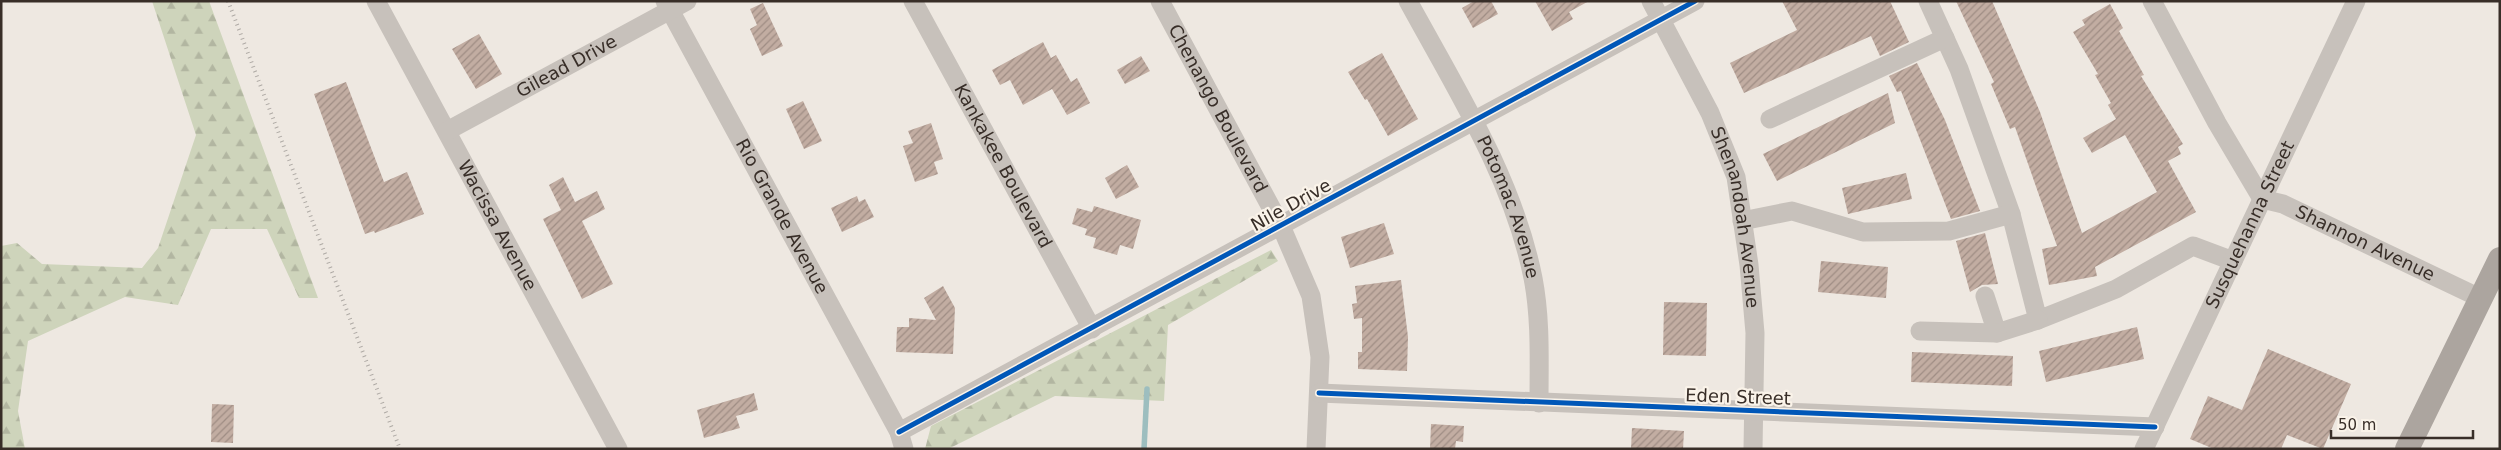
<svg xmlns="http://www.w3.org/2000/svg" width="2501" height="450" viewBox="0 0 2501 450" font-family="'DejaVu Sans',sans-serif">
<defs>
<pattern id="forest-firs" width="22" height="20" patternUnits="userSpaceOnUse" patternTransform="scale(1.25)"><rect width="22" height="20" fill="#ced4bb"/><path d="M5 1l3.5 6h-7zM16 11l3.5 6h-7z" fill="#b2b6a1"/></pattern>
<pattern id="building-hatch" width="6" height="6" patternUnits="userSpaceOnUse" patternTransform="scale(1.25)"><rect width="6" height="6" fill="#c2ada2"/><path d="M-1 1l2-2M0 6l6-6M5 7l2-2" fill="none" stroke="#9f8d84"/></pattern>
</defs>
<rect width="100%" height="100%" fill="#eee8e1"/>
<!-- forest -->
<g fill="url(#forest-firs)">
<path d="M152 1H209L318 298H299L267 229H211L178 305 125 297 28 341 18 411 25 449H1V246L17 243 42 264 142 268 158 248 196 135Z"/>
<path d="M1271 250 1278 261 1168 325 1164 401 1055 396 948 449H925L931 426Z"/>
</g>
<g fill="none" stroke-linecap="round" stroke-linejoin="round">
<!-- stream -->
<path stroke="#9dbebf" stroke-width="5.5" d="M1144 449 1147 389"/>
</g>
<!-- building -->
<g fill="url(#building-hatch)">
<path d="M1474 1H1491L1498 14 1473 28 1462 8Z"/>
<path d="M1535 1H1589L1569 12 1573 19 1552 31Z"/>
<path d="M1782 1H1890L1909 42 1880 56 1871 36 1744 93 1730 63 1797 30Z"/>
<path d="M1956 1H1992L2040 112 2082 233 2157 192 2125 135 2092 153 2083 138 2116 119 2108 105 2111 103 2095 75 2098 74 2073 32 2085 25 2082 20 2110 4 2123 28 2119 31 2144 75 2141 76 2183 144 2178 147 2181 154 2168 161 2196 212 2095 267 2097 276 2049 285 2042 249 2057 246 2015 127 2010 129 1991 84 1994 82Z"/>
<path d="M763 3 783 46 762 56 750 29 757 25 750 9Z"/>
<path d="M479 34 502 74 476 89 452 49Z"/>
<path d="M1043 42 1051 58 1056 55 1071 82 1077 78 1090 103 1067 115 1052 89 1023 105 1010 80 1000 85 992 70Z"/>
<path d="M1382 53 1418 119 1388 136 1367 99 1365 100 1348 72Z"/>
<path d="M1141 56 1150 71 1125 84 1117 70Z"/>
<path d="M1917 63 1945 120 1980 211 1951 219 1901 91 1897 92 1889 76Z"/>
<path d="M346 82 384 182 407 172 424 214 375 233 374 231 365 234 314 94Z"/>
<path d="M1888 93 1895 123 1777 181 1763 154Z"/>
<path d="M803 101 822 141 804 149 786 109Z"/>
<path d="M931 123 943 159 934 162 938 174 915 182 903 146 913 143 908 131Z"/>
<path d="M1127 165 1139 187 1116 199 1105 178Z"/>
<path d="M1906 173 1912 199 1848 214 1842 188Z"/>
<path d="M563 177 575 202 597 191 605 209 582 221 613 284 582 299 543 219 561 210 549 185Z"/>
<path d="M857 196 859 202 865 199 874 217 842 232 831 208Z"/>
<path d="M1094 206 1141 220 1133 249 1120 245 1117 255 1093 248 1096 238 1085 235 1087 229 1072 224 1077 208 1092 212Z"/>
<path d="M1384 223 1394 254 1350 268 1341 237Z"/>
<path d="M1985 233 1998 284 1982 285 1970 292 1956 241Z"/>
<path d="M1821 261 1888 267 1886 298 1818 292Z"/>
<path d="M1401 280 1408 337 1407 371 1358 369V352H1362V318L1354 319 1352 304 1357 303 1355 286Z"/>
<path d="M943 286 955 308 953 354 896 352 897 327H909V318L936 320 924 298Z"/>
<path d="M1664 302 1707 303 1706 356 1663 355Z"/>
<path d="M2137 327 2144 359 2046 382 2039 351Z"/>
<path d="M2268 349 2351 384 2323 449 2287 435 2281 449H2214L2190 439 2208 396 2242 410Z"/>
<path d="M1912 352 2013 356 2012 386 1911 382Z"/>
<path d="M754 393 758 410 736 416 740 428 704 438 697 410Z"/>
<path d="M212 404 234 405 233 443 211 442Z"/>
<path d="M1431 424 1464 426 1463 442 1456 441 1455 449H1430Z"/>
<path d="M1632 428 1684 431 1683 449H1631Z"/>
</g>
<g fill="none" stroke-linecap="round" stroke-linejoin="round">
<!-- minor -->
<g stroke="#c7c1bb" stroke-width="19">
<path id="s1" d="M376 1 618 449"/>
<path id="s2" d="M665 1 899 432 904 449"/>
<path id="s3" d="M913 1 1092 329"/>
<path id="s4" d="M1160 1 1281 226 1311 296 1320 357 1316 449"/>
<path id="s5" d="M1408 1C1456 89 1513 178 1533 278 1541 319 1539 362 1539 403"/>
<path id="s6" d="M1651 1 1710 113 1736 177 1749 265 1755 333 1753 449"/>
<path d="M1928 1 1959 69 2011 214 2038 320 2116 289 2193 246 2233 261"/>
<path id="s7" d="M2152 1 2217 123 2262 199 2283 204 2480 298"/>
<path d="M1770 119 1945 38"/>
<path id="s8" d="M447 131 687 1"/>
<path d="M1742 221 1792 211 1863 232 1949 231 2011 214"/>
<path d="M1985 296 1997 333 2038 320"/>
<path d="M1920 331 1997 333"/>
<path d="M1319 393 2155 427"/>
<path d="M899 432 1695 1"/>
<path id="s9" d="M2144 449 2356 1"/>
</g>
<!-- major -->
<path stroke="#aca59f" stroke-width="24" d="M2407 449 2500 259"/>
<!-- rail -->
<path stroke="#afaaa5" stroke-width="4" stroke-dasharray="1 4" stroke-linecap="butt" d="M228 1 400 449"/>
<defs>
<g id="cycleway">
<path d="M1319 393 2155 427"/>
<path d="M899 432 1695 1"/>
</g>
</defs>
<!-- cycleway casing -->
<use href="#cycleway" stroke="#faf3e9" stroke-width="8"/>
<!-- cycleway -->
<use href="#cycleway" stroke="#0057b8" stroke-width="5"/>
</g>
<g text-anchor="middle" stroke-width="4.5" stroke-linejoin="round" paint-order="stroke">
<!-- street labels -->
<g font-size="18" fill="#382e28" stroke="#faf3e9">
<text dy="6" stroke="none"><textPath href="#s8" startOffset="136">Gilead Drive</textPath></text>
<text dy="6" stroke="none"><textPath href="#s4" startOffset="122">Chenango Boulevard</textPath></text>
<text dy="6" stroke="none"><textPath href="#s3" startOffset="188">Kankakee Boulevard</textPath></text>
<text transform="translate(1291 205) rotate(-29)" y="6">Nile Drive</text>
<text dy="6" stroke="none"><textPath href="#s5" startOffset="230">Potomac Avenue</textPath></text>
<text dy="6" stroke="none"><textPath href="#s2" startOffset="245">Rio Grande Avenue</textPath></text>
<text dy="6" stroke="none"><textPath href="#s6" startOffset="235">Shenandoah Avenue</textPath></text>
<text dy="6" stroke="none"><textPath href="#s1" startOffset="255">Wacissa Avenue</textPath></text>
<text dy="6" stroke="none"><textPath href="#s9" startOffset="248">Susquehanna Street</textPath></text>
<text dy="6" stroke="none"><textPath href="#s7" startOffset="339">Shannon Avenue</textPath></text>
<text transform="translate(1738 397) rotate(2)" y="6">Eden Street</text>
</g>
</g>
<!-- border -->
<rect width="2501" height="450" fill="none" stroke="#382e28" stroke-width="5"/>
<!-- scale -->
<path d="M2331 430v8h142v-8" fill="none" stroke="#382e28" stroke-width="2.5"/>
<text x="2338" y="430" font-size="15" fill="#382e28" stroke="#faf3e9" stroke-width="4" paint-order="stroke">50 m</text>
</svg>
